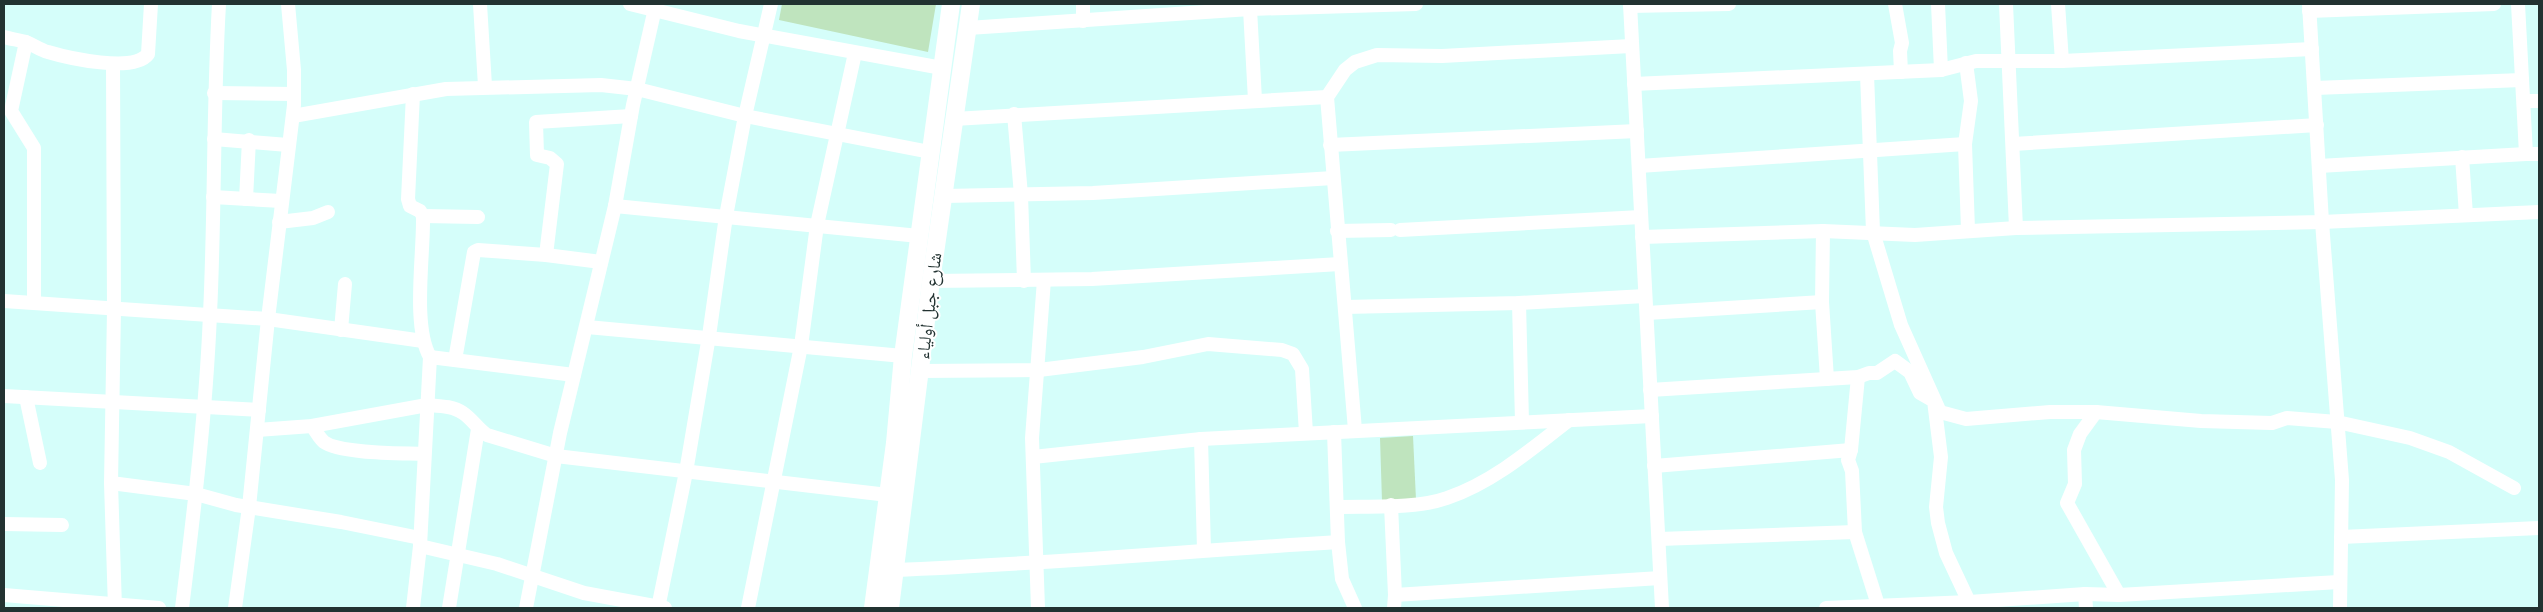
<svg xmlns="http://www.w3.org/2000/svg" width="2543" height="612" viewBox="0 0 2543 612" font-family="Inter,'Noto Naskh Arabic',sans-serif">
<rect width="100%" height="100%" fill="#d5fefa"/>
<!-- green -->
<g fill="#bfe4be">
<path d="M782 4H936L928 52 779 20Z"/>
<path d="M1413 436 1416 500 1382 501 1380 438Z"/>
</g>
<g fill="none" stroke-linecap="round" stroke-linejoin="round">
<!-- minor -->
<g stroke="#fff" stroke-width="14">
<path d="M480 4 485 86"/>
<path d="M630 4 739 31 942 68"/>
<path d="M1083 4V21"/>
<path d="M1630 4 1662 608"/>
<path d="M1895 4 1902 43 1900 51 1901 72"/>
<path d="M1938 4 1941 70"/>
<path d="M2006 4 2016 228"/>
<path d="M2058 4 2062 61"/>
<path d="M2309 4 2322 222 2342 480 2340 608"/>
<path d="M2518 4 2526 154H2539"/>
<path d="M1630 6 1729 4"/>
<path d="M1250 9 1255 100"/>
<path d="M2309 11 2494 4"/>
<path d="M968 28 1250 9 1416 4"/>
<path d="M4 37C11 39 19 40 26 42 34 45 40 50 48 52 68 58 134 73 148 54L151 4"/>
<path d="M26 42 11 111 34 148V302"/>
<path d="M1966 63 1971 101 1965 144 1968 230"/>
<path d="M113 64 114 310 111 483 115 608"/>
<path d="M1867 74 1873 232 1901 325 1940 412 1966 419 2050 412H2096L2201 421 2272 423 2287 418 2337 422 2410 438 2449 452 2514 488"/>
<path d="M1634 84 1941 70 1976 61H2062L2312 49"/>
<path d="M2315 88 2522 80"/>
<path d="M214 93 294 94"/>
<path d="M2524 101H2539"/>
<path d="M1014 114 1021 195 1024 281"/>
<path d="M293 116 446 89 601 85 637 89 745 116 930 152"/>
<path d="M954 119 1327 97"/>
<path d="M214 139 288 145"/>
<path d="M2013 144 2317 125"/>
<path d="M1330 145 1637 131"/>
<path d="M2462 157 2466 215"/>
<path d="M1639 166 1965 144"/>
<path d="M2319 166 2526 154"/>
<path d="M944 196 1093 193 1333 178"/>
<path d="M213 197 281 201"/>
<path d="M246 199 249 140"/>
<path d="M615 206 919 236"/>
<path d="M423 216 478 217"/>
<path d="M279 222 313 218 328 212"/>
<path d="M1400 230 1641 217"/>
<path d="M1337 231 1391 230"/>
<path d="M1823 231 1822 302 1827 379"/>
<path d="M1642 237 1823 231 1915 235 2016 228 2322 222 2539 212"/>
<path d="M546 255 557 164 550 158 537 155 536 122 631 116"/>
<path d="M931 281 1092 279 1340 264"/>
<path d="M4 301 268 319 423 341"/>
<path d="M1519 303 1522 422"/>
<path d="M1345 307 1519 303 1645 296"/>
<path d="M1647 313 1822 302"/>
<path d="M587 327 903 356"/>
<path d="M341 330 345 284"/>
<path d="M430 357 574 375"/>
<path d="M455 360 474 252 478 250 546 255 601 262"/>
<path d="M921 371 1039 370 1143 357 1208 344 1282 350 1293 354 1302 369 1306 433"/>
<path d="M1858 377 1851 450 1848 460 1852 471 1855 532 1878 605"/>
<path d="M1650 390 1858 377 1869 373H1877L1895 361 1910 372 1920 393 1934 401 1941 457 1936 507 1938 523 1946 553 1969 602 1970 608"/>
<path d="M4 396 259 410"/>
<path d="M26 397 40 463"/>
<path d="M2096 412 2080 434 2074 450 2075 484 2067 503 2119 595"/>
<path d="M312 426C316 431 319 438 324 442 340 454 403 453 424 454"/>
<path d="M257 430 312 426 427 405C439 406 453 406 463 413 472 419 478 429 487 435L556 456 888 495"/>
<path d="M1355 430 1327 97 1345 70 1355 62 1377 55 1442 56 1631 46"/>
<path d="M1334 432 1338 542 1342 579 1355 608"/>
<path d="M1201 439 1204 550"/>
<path d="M1033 457 1201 439 1652 416"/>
<path d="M1654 466 1851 450"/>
<path d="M111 483 196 494 236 505 341 522 420 538"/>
<path d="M1391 505 1395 595 1394 608"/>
<path d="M1337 507C1371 506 1416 509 1447 498 1492 483 1532 449 1569 420"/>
<path d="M4 524 62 525"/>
<path d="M2341 537 2539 528"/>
<path d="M1659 539 1855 532"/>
<path d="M420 546 497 564 584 593 665 608"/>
<path d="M895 570C1043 564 1190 551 1338 542"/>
<path d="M2085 594 2086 608"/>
<path d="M4 595 159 608"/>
<path d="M1395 595 1660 578"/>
<path d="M182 608C194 511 206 412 210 314 215 211 213 107 219 4"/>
<path d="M235 608 249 507 268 319 294 105V70L288 4"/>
<path d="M413 608 420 546 430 357C412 326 424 253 423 216L420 211 410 206 408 199 413 94"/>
<path d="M449 608 478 429"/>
<path d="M526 608 560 433 615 206 633 105 656 4"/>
<path d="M658 608 686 472 709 336 726 216 745 116 771 4"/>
<path d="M748 608 801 346 817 225 855 53"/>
<path d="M1038 608 1032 438 1044 280"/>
<path d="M1826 608 1969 602 2085 594 2119 595 2339 582"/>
</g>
<!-- major -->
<g stroke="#fff" stroke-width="18">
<path d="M873 608 895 443 903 356 951 4"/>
<path d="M890 608 931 281 971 4"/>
</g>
</g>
<g text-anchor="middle" stroke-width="4" stroke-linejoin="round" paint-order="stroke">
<!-- street labels -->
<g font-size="18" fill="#223231" stroke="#fff">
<text transform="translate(929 306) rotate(-83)" y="6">شارع جبل أولياء</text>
</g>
</g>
<!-- border -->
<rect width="2543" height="612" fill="none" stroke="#223231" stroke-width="10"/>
</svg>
